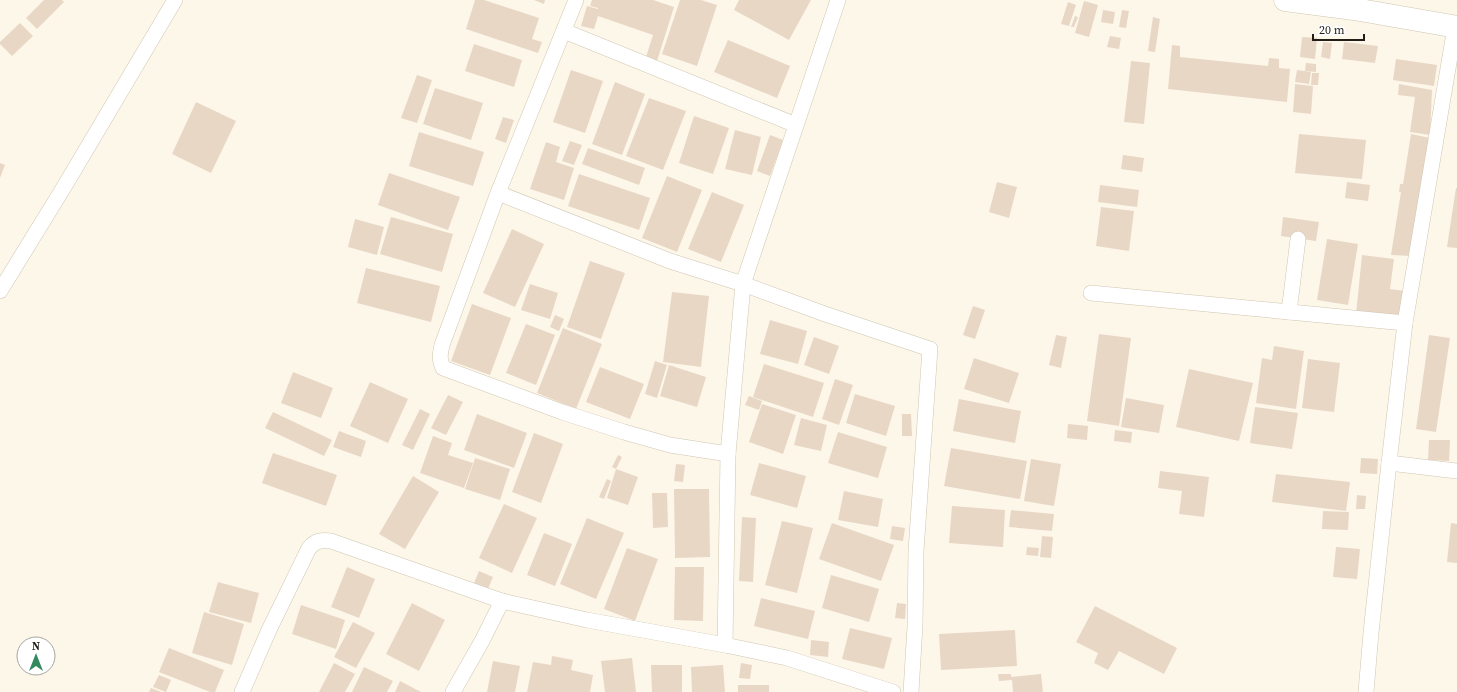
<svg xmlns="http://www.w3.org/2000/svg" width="1457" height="692" viewBox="0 0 1457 692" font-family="'Source Serif 4',serif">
<rect width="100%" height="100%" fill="#fdf7ea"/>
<!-- building -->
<g fill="#e9d7c6">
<path d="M44 0H62L64 2 37 29 26 18Z"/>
<path d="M475 0H484L539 18 532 39 542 42 538 53 466 29Z"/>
<path d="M534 0H545L544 4Z"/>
<path d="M592 0H653L674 7 657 61 646 57 653 35 598 16 594 29 581 26 587 6 598 9V8L590 6Z"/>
<path d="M680 0H701L717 5 697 66 662 54Z"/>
<path d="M739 0H811L789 40 734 10Z"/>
<path d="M1084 1 1098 5 1089 37 1075 33Z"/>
<path d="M1068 2 1076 5 1069 26 1061 24Z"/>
<path d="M1103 10 1115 12 1113 24 1101 22Z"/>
<path d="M1122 10 1129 11 1126 28 1119 27Z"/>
<path d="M1075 16 1078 17 1074 27H1071Z"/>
<path d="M1153 17 1160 19 1155 52 1148 51Z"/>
<path d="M20 23 33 36 12 56 0 44V42Z"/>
<path d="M1110 36 1121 38 1119 49 1107 47Z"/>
<path d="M1302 37 1317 38 1315 59 1300 57Z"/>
<path d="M728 40 790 66 777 98 714 72Z"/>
<path d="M1323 42 1332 43 1330 59 1321 57Z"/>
<path d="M1344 42 1378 46 1375 63 1342 59Z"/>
<path d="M474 44 522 60 514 87 465 71Z"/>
<path d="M1172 45 1180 46V57L1268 66 1269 58 1279 59V68L1290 69 1287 102 1168 89Z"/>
<path d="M1396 59 1437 65 1434 86 1393 80Z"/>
<path d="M1131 61 1150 63 1144 124 1124 122Z"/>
<path d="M1306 63 1316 64V72L1305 71Z"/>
<path d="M571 70 603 81 585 133 553 122Z"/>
<path d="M1297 70 1311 72 1309 84 1295 82Z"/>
<path d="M1312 73H1319L1318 85H1311Z"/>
<path d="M417 75 432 80 417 123 401 118Z"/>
<path d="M615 82 645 94 622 155 592 144Z"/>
<path d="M1295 84 1313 86 1311 114 1293 112Z"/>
<path d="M1399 84 1432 90 1430 135 1410 132 1415 97 1398 95Z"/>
<path d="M435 88 483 103 471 140 423 124Z"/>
<path d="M649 98 686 111 663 170 626 156Z"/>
<path d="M196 102 236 121 211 173 172 154Z"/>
<path d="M694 116 729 128 713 174 679 163Z"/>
<path d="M503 117 514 120 506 143 495 139Z"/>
<path d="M735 130 761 137 752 175 725 169Z"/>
<path d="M419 132 484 152 473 186 409 166Z"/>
<path d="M1299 134 1366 140 1362 179 1295 173Z"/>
<path d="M1411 134 1430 138 1411 256 1391 255 1401 192H1399L1400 184H1403Z"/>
<path d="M770 135 783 140 770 176 757 171Z"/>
<path d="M570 141 582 145 574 165 562 161Z"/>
<path d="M546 142 560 147 556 162 574 168 564 200 530 189Z"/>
<path d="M588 148 645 168 639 185 582 164Z"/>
<path d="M1123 155 1144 158 1142 172 1121 169Z"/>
<path d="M0 163 5 165 0 178Z"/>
<path d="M389 173 460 197 448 230 378 205Z"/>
<path d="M579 174 650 198 639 230 568 206Z"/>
<path d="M667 176 702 190 677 252 642 238Z"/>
<path d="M997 182 1017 187 1009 218 989 212Z"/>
<path d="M1347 182 1370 185 1368 201 1345 198Z"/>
<path d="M1100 185 1139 190 1137 207 1098 202Z"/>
<path d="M1456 188H1457V248L1447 247Z"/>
<path d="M712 192 744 205 721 262 688 249Z"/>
<path d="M1101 207 1134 211 1129 251 1096 246Z"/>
<path d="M391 217 453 234 442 272 380 254Z"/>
<path d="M1283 217 1319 222 1316 241 1281 236Z"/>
<path d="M355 219 384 227 377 255 348 247Z"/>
<path d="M512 229 544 244 515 307 483 293Z"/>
<path d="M1327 239 1358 244 1348 305 1317 300Z"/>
<path d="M1362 255 1394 259 1390 289 1405 291 1402 319 1356 314Z"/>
<path d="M590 261 625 273 601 339 567 327Z"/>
<path d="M366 268 440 286 431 322 357 303Z"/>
<path d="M530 284 558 293 550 319 521 310Z"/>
<path d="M672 292 709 296 701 367 663 362Z"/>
<path d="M472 304 511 318 490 375 451 361Z"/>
<path d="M973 306 985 310 975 339 963 335Z"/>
<path d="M555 315 564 319 559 331 550 327Z"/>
<path d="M770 320 807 331 798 364 760 354Z"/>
<path d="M526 324 555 335 536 385 506 373Z"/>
<path d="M563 328 602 344 576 409 537 393Z"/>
<path d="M1099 334 1131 338 1119 426 1087 421Z"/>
<path d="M1056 335 1067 337 1061 368 1049 365Z"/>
<path d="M1429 335 1450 338 1436 432 1416 429Z"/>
<path d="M814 337 839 346 829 374 804 365Z"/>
<path d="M1274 346 1304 351 1296 409 1256 403 1262 358 1272 360Z"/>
<path d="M974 358 1019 373 1009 403 964 389Z"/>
<path d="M1308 359 1340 363 1334 412 1302 408Z"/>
<path d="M655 361 667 365 657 398 645 394Z"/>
<path d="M764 364 824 383 813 417 753 397Z"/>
<path d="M669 365 706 377 697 407 660 396Z"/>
<path d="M600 367 644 384 630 419 586 402Z"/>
<path d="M1189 369 1253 383 1239 441 1176 427Z"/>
<path d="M293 372 333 388 321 418 281 403Z"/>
<path d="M835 379 853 385 839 425 822 419Z"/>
<path d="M370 382 408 399 388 443 350 426Z"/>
<path d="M855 394 895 406 886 436 846 423Z"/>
<path d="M448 395 463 402 446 435 431 428Z"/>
<path d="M749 396 762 401 759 410 745 405Z"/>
<path d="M1126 398 1164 405 1159 433 1121 427Z"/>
<path d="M959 399 1021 411 1015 443 953 431Z"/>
<path d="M762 404 796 415 783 454 749 442Z"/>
<path d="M1255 407 1298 413 1292 449 1250 443Z"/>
<path d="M420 409 430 414 413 450 402 445Z"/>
<path d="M273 412 332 440 324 456 265 428Z"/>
<path d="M477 414 527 433 514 468 464 450Z"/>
<path d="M902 414H911L912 436H902Z"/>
<path d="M801 418 827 425 821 451 794 445Z"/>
<path d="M1068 424 1088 426 1087 440 1067 438Z"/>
<path d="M1115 430 1132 432 1131 443 1114 441Z"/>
<path d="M339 431 366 441 361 457 333 447Z"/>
<path d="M838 432 887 447 878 478 828 463Z"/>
<path d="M534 433 563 444 541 503 512 492Z"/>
<path d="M433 436 452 443 448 455 473 463 464 488 420 473Z"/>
<path d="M1429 440H1450L1449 461 1428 460Z"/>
<path d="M951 448 1027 461 1020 499 944 486Z"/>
<path d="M273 453 337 475 326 506 262 483Z"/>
<path d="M618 455 622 457 616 469 612 467Z"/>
<path d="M475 458 510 469 500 500 465 489Z"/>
<path d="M1361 458 1378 459 1377 474 1360 473Z"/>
<path d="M1031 459 1061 464 1054 506 1024 501Z"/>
<path d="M759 463 806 476 797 508 750 495Z"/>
<path d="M676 464 685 465 683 482 674 481Z"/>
<path d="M616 469 638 477 628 505 607 498Z"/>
<path d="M1160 471 1209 477 1204 517 1179 514 1182 491 1158 488Z"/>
<path d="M1276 474 1350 482 1346 511 1272 502Z"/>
<path d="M413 476 439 492 405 549 379 534Z"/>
<path d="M607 479 611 481 604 499 599 497Z"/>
<path d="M674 489H709L710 557 675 558Z"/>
<path d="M844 491 883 499 878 527 838 520Z"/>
<path d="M652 493H667L668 527 653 528Z"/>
<path d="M1357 495 1366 496 1365 509H1356Z"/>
<path d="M504 504 537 518 512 573 479 558Z"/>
<path d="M952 506 1005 510 1003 547 949 543Z"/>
<path d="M1011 510 1054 514 1052 531 1009 527Z"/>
<path d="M1323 511 1349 512 1348 530 1322 529Z"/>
<path d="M742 517 756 518 753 582 739 581Z"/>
<path d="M587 518 624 533 596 599 560 584Z"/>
<path d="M782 521 813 528 797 593 765 585Z"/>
<path d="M832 523 894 545 881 581 819 559Z"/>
<path d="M1451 523 1457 524V563L1447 562Z"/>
<path d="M892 526 905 528 903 541 890 539Z"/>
<path d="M544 533 572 544 555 586 527 575Z"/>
<path d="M1042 536 1053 537 1051 558 1040 557Z"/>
<path d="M1027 547 1039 548 1038 556 1026 555Z"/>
<path d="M1336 547 1360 549 1357 579 1333 577Z"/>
<path d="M627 548 658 559 635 621 604 609Z"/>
<path d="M347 567 375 579 359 618 331 607Z"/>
<path d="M675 567H704L703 621 674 620Z"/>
<path d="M479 571 493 577 488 589 474 583Z"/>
<path d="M831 575 879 589 869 622 822 608Z"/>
<path d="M218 582 259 593 251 623 209 612Z"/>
<path d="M761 598 815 611 808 639 754 626Z"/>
<path d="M412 603 445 620 419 671 386 654Z"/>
<path d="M897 603 906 604 905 619 895 618Z"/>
<path d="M301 605 345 620 336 649 292 634Z"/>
<path d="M1095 606 1177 648 1164 674 1119 651 1108 670 1094 663 1098 653 1076 642Z"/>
<path d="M204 612 244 624 232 665 192 653Z"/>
<path d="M353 622 375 633 356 668 334 657Z"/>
<path d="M850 628 892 638 884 669 842 659Z"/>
<path d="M1015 630 1017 666 941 670 939 634Z"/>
<path d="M811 640 829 642 828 657 810 655Z"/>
<path d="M169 648 224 670 215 692H210L159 672Z"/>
<path d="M552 656 573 660 571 670 593 675 590 692H527L533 662 551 665Z"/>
<path d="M632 658 636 692H605L601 661Z"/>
<path d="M493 661 520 666 515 692H487Z"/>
<path d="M334 663 355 674 345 692H319Z"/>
<path d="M741 663 752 665 750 679 739 678Z"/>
<path d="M651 665H682V692H652Z"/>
<path d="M723 665 725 692H692L691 667Z"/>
<path d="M364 667 393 681 387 692H352Z"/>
<path d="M998 674H1011V677L1041 674 1043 692H1013L1012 680 999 681Z"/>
<path d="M159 675 171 680 166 692 153 687Z"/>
<path d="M400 681 421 692H395Z"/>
<rect x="738" y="685" width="31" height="7"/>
<path d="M151 688 161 692H149Z"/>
</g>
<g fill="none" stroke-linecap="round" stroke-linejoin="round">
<defs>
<g id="minor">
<path d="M576 0 498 193 442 345C440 354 439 359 443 368L562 412 624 432 670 445 728 454"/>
<path d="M564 31 796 125"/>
<path d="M498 193 670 261 743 284 825 314 930 349 916 551 915 626 911 692"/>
<path d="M0 291 64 187 175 0"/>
<path d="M1091 293 1405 323"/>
<path d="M1289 312 1298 239"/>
<path d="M1389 463 1457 471"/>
<path d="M725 645 728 454 743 284 838 0"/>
<path d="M242 692 269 630 309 548C316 540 322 540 331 541L502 601 587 620 725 645 787 658 893 692"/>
<path d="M453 692 482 641 502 601"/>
<path d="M1366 692 1371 633 1389 463 1405 323 1455 27"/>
</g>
<path id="secondary" d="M1285 0 1354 9 1457 27"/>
</defs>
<!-- minor casing -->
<use href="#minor" stroke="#d0c6b1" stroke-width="16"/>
<!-- secondary casing -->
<use href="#secondary" stroke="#d0c6b1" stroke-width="23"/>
<!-- minor -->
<use href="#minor" stroke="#fff" stroke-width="15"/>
<!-- secondary -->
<use href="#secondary" stroke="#fff" stroke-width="22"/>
</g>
<!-- north arrow -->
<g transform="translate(36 656)"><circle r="19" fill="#ffffff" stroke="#a7a5a2"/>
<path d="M0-3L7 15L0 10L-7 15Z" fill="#33895e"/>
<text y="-6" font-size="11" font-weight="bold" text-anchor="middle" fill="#221e17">N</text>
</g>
<!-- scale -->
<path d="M1313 34v6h51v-6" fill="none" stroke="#221e17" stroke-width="2"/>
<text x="1319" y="34" font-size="12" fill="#221e17" stroke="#ffffff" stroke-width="3" paint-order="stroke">20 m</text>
</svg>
